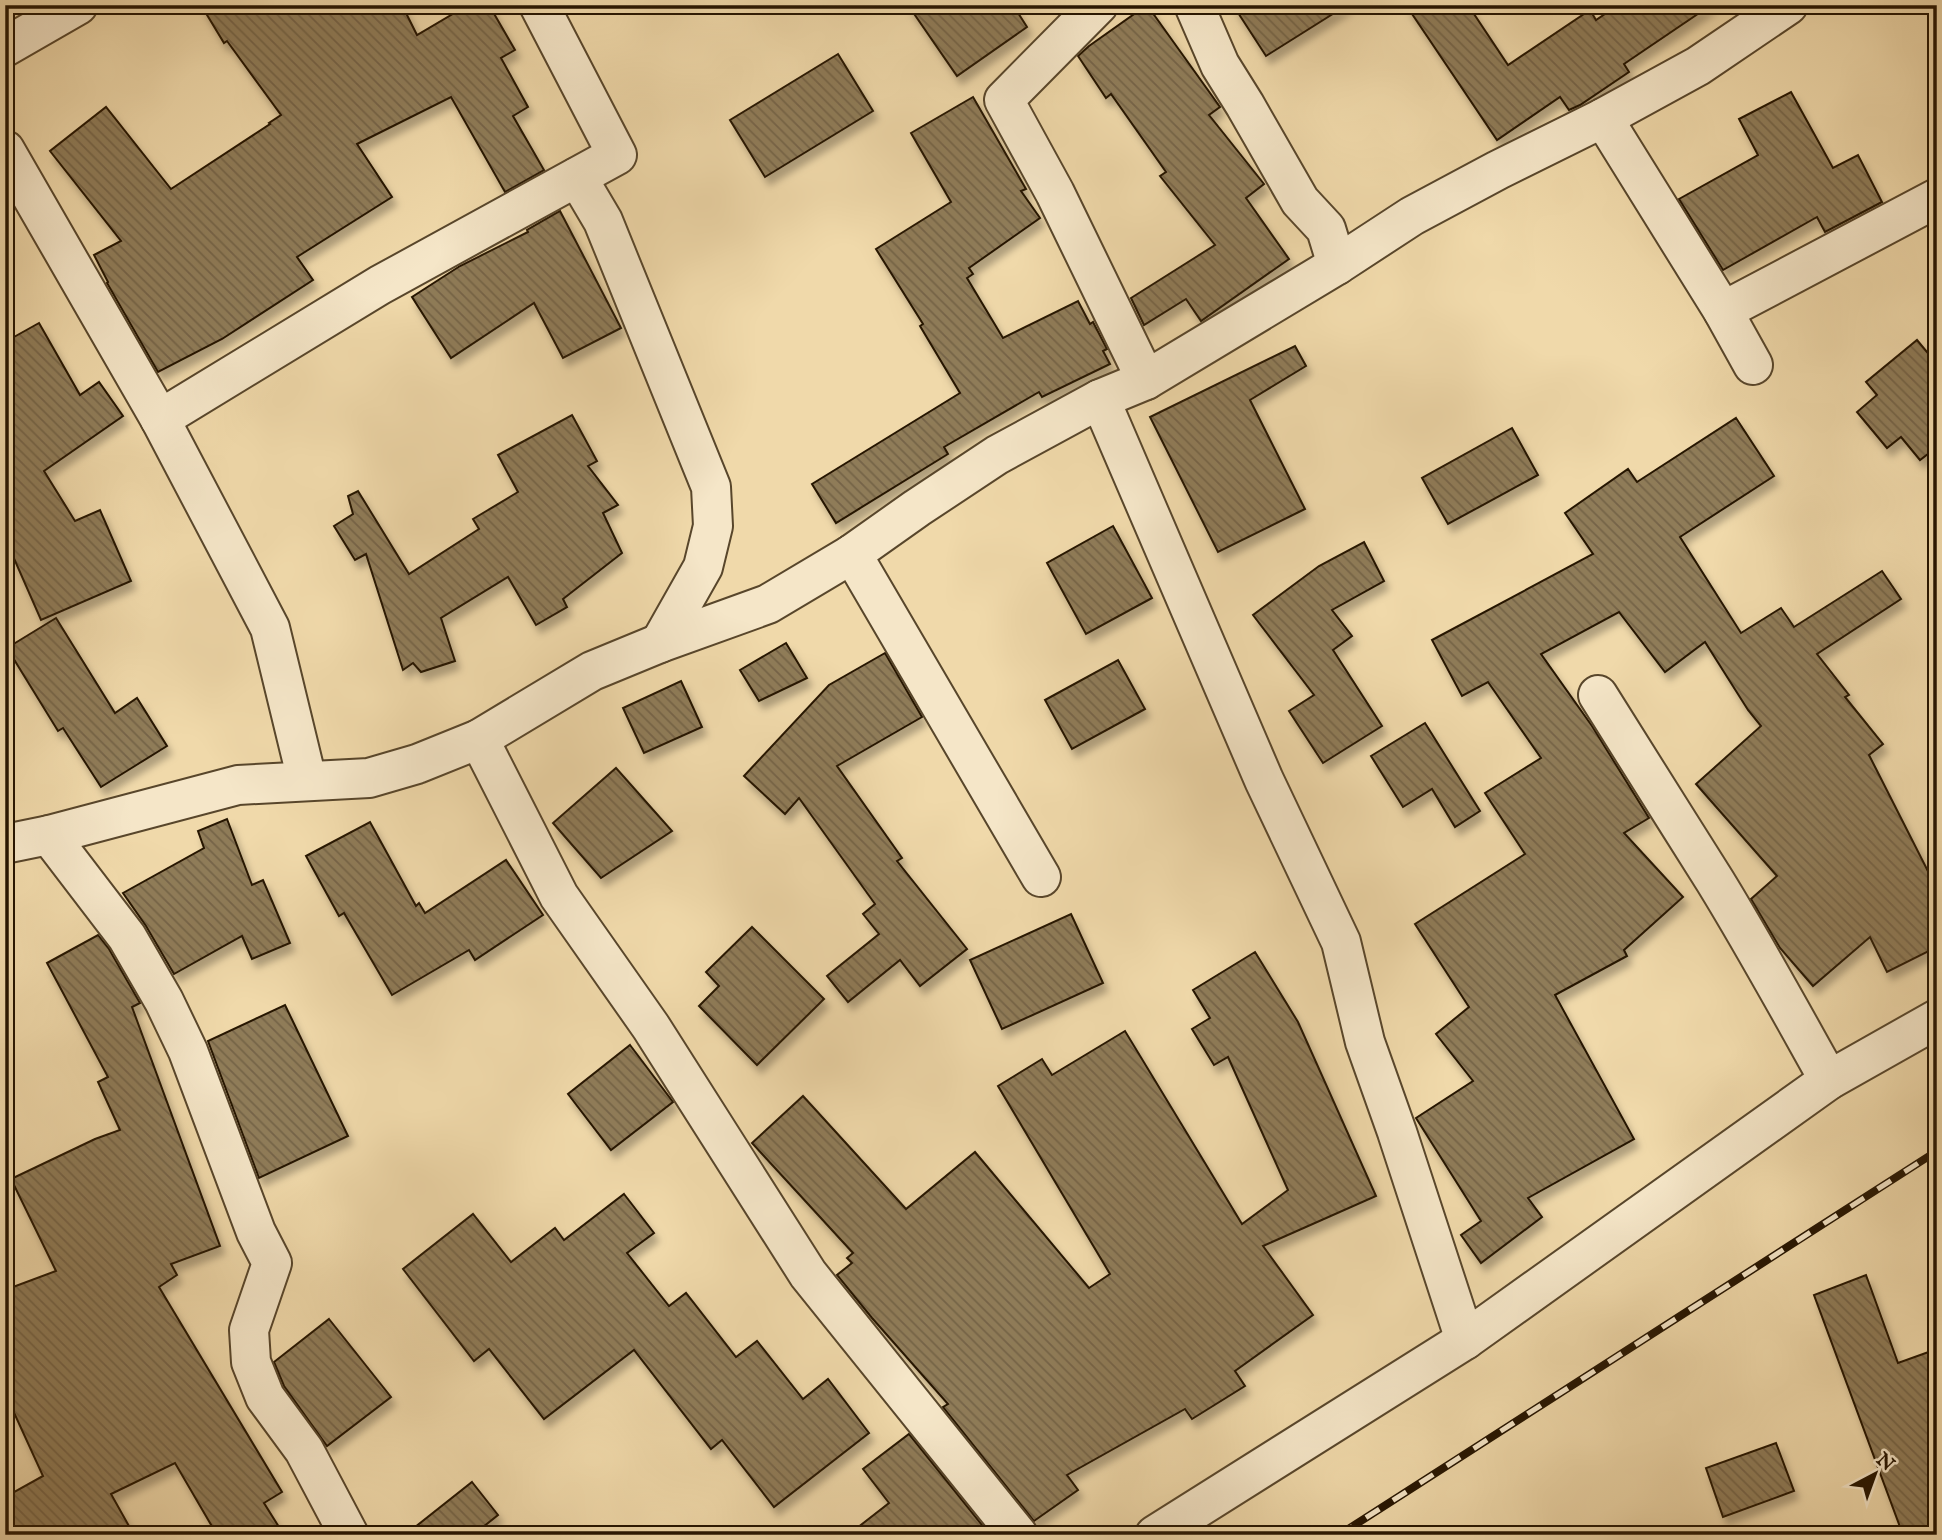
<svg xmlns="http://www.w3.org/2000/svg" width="1942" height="1540" viewBox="0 0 1942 1540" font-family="'IM FELL English',serif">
<defs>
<pattern id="building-back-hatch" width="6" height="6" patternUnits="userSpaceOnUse" patternTransform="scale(1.75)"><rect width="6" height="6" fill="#8f7b59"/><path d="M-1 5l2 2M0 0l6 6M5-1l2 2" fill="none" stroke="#756447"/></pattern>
<filter id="shadow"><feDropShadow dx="4.5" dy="8" stdDeviation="3.5" flood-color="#0004"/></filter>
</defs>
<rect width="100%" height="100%" fill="#f0d9aa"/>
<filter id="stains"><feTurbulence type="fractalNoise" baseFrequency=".00286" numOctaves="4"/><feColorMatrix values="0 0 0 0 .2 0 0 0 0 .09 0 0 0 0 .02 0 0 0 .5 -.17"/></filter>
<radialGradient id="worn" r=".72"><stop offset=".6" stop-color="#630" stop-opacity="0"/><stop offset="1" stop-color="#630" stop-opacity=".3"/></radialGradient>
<!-- building -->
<g fill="url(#building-back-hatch)" stroke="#261501" stroke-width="2" filter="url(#shadow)">
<path d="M201 5H402L417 35 468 5H489L515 50 501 58 528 107 513 116 544 170 505 192 451 97 357 144 392 197 297 257 313 280 222 339 158 372 107 283 108 282 94 255 121 241 50 151 106 107 171 189 270 124 269 123 281 115 227 41 224 43Z"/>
<path d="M908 5H1013L1027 27 957 76Z"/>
<path d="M1147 5 1220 107 1209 115 1264 184 1246 198 1289 259 1201 321 1186 299 1144 325 1131 298 1215 245 1160 176 1166 172 1111 94 1106 98 1078 56 1089 46Z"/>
<path d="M1233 5H1347L1266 56Z"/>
<path d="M1406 5H1468L1508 65 1590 10 1596 20 1618 5H1711L1624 64 1629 72 1580 105 1569 110 1560 97 1497 140Z"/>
<path d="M838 54 873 111 765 177 730 120Z"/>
<path d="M1791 92 1833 168 1858 155 1882 202 1825 232 1817 217 1723 270 1679 199 1758 155 1739 119Z"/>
<path d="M973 97 1026 189 1021 191 1040 218 969 268 973 274 967 278 1003 338 1078 301 1090 324 1093 322 1107 349 1103 351 1110 364 1042 397 1039 392 944 447 948 454 836 523 812 484 960 393 920 326 923 324 876 249 951 202 911 133Z"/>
<path d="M560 211 621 328 563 358 534 303 451 358 412 297 460 266 528 232 527 230Z"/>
<path d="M39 323 80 395 99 382 123 416 44 471 75 521 100 510 131 581 41 620 5 538V342Z"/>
<path d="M1917 340 1937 364V447L1920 460 1901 437 1887 448 1857 412 1877 395 1866 382Z"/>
<path d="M1295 346 1306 366 1250 400 1305 509 1218 552 1150 417Z"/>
<path d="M572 415 597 461 588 466 618 505 603 513 622 553 563 599 567 607 536 625 508 577 441 618 455 661 421 672 413 663 403 670 366 554 355 560 334 526 353 514 348 496 358 491 409 574 479 529 473 519 518 492 498 455Z"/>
<path d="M1736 418 1774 476 1680 537 1741 633 1781 608 1794 627 1882 571 1901 599 1817 654 1849 695 1845 697 1883 744 1869 755 1937 889V947L1887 972 1870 937 1813 986 1780 948 1751 899 1777 876 1696 784 1761 726 1748 710 1705 642 1665 672 1619 612 1541 654 1592 726 1649 818 1624 833 1683 897 1624 950 1627 956 1555 995 1634 1139 1528 1198 1542 1217 1481 1263 1461 1235 1481 1221 1416 1118 1473 1081 1436 1034 1469 1007 1415 924 1525 854 1485 793 1541 758 1488 682 1462 696 1432 640 1593 554 1565 513 1628 469 1637 482Z"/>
<path d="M1512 428 1538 475 1448 524 1422 478Z"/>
<path d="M1113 526 1152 598 1086 634 1047 563Z"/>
<path d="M1364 542 1384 581 1332 610 1352 636 1333 650 1382 726 1323 763 1289 711 1314 695 1253 615 1319 566Z"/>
<path d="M56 618 115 713 137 698 167 746 101 787 63 728 58 731 7 648Z"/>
<path d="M786 643 807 678 759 701 740 670Z"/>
<path d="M885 653 922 717 837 766 902 858 897 861 967 949 920 986 900 960 848 1002 827 976 879 934 863 914 875 904 799 798 785 814 744 776 829 685Z"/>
<path d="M1118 660 1145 709 1072 749 1045 700Z"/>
<path d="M681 681 702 727 644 753 623 708Z"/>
<path d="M1425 723 1480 811 1455 827 1432 789 1403 807 1371 756Z"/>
<path d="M616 768 672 831 601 878 553 823Z"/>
<path d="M227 819 252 885 263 880 290 943 252 959 242 936 174 974 146 926 123 893 204 848 198 831Z"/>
<path d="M370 822 416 906 419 903 425 913 506 860 543 915 475 960 469 950 392 995 344 913 339 916 306 856Z"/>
<path d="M1071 914 1103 983 1002 1029 970 960Z"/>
<path d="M752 927 824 999 757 1065 699 1006 719 986 706 972Z"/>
<path d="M98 935 109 949 140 1003 132 1007 220 1246 171 1264 177 1275 159 1287 282 1492 264 1503 284 1535H217L175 1463 111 1494 134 1535H5V1497L43 1476 5 1393V1290L56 1271 11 1179 95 1139 120 1130 98 1082 108 1077 47 963Z"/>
<path d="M1255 952 1298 1022 1376 1196 1263 1246 1313 1315 1235 1371 1245 1386 1192 1419 1185 1409 1067 1475 1078 1490 1034 1521 943 1407 948 1404 872 1318 837 1275 852 1263 847 1258 853 1253 752 1143 803 1096 906 1209 975 1152 1089 1288 1110 1274 998 1086 1042 1059 1052 1075 1125 1031 1242 1224 1288 1190 1228 1057 1214 1065 1192 1029 1210 1018 1193 990Z"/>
<path d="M285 1005 348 1136 259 1178 208 1041Z"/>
<path d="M630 1045 673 1102 611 1150 568 1094Z"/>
<path d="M624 1194 654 1233 627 1253 669 1306 686 1293 736 1357 757 1341 803 1399 828 1379 869 1433 774 1507 722 1440 711 1449 634 1350 544 1419 489 1349 474 1361 403 1269 473 1214 511 1262 555 1228 564 1240Z"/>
<path d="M1866 1275 1898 1363 1937 1349V1535H1903L1814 1295Z"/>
<path d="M329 1319 391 1397 327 1446 284 1386 274 1362Z"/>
<path d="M909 1434 990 1535H848L889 1503 863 1469Z"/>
<path d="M1776 1443 1794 1491 1723 1517 1706 1468Z"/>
<path d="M472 1482 498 1515 473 1535H405Z"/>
</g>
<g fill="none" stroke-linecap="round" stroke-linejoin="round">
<defs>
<g id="minor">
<path d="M1098 5 1004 100 1055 193 1146 380"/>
<path d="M1194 5 1220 65 1245 105 1300 201 1326 229 1337 265"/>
<path d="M5 47 78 5"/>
<path d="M1603 118 1723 311 1753 365"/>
<path d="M5 150 160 419 270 628 307 780"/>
<path d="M577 177 603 221 711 487 713 526 703 567 660 643"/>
<path d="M1723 311 1937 198"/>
<path d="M1100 399 1264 780 1341 942 1365 1042 1397 1132 1465 1340"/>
<path d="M160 419 380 285 617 155 539 5"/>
<path d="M852 554 1041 877"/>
<path d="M1598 695C1637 758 1676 819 1715 881 1755 946 1792 1014 1829 1080"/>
<path d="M479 739 559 896 651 1027 808 1274 1018 1535"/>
<path d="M49 835 127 937 164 1001 188 1051 256 1232 272 1263 249 1330 251 1362 265 1397 304 1450 349 1535"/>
<path d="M5 844 49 835 238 785 369 778 417 764 479 739 592 671 660 643 768 604 852 554 917 508 997 455 1100 399 1146 380 1337 265 1412 216 1498 170 1603 118 1698 66 1788 5"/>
<path d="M1155 1535 1465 1340 1829 1080 1937 1019"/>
</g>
</defs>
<!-- minor casing -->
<use href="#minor" stroke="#58462b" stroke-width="42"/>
<!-- minor -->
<use href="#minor" stroke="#f5e6c8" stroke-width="38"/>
<defs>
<path id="rail" d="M1339 1535 1937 1151"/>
</defs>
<!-- rail casing -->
<use href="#rail" stroke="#261501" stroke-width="8"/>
<!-- rail -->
<use href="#rail" stroke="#f5e6c8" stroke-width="5" stroke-dasharray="16" stroke-linecap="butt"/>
</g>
<!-- margin -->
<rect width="1942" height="1540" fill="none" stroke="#f0d9aa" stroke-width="28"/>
<rect x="7" y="7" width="1928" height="1526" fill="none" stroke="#261501" stroke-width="3.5"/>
<rect x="14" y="14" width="1914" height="1512" fill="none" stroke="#261501" stroke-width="2"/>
<!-- north arrow -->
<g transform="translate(1875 1474) rotate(41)" stroke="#f5e6c8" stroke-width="5" paint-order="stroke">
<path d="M0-5L12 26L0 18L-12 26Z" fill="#261501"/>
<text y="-10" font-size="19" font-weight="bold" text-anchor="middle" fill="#261501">N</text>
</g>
<rect width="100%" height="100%" filter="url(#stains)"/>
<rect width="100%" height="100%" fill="url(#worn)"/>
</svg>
